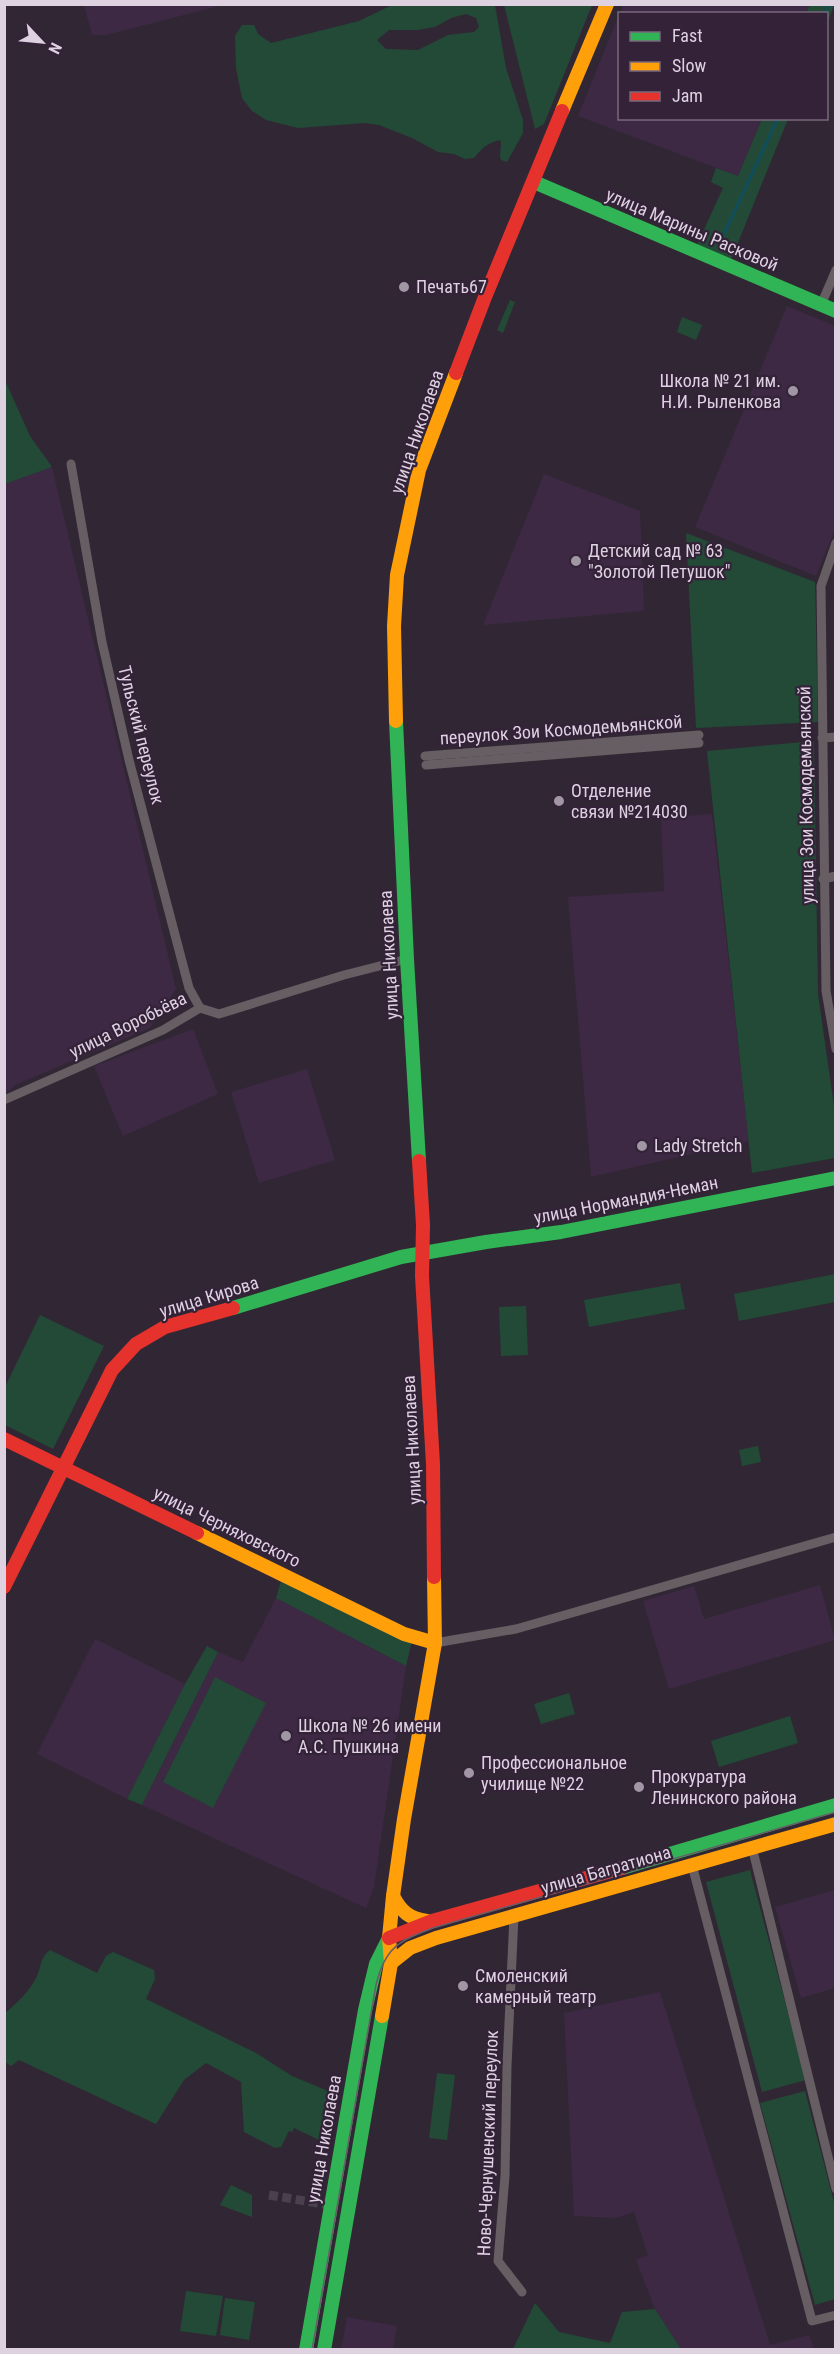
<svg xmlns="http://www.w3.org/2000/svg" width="840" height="2354" viewBox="0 0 840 2354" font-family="'Roboto Condensed',sans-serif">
<rect width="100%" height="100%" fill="#312734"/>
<!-- built -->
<g fill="#3d2944">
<path d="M624 4 810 5 806 14H620Z"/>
<path d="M84 5V4L223 5 106 35H92Z"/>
<path d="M619 15 620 118 762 119 738 176 578 116Z"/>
<path d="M787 306 835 326V529L816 576 695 527Z"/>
<path d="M52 467 176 989 150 1028 17 1084 5 1093V484Z"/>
<path d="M544 474 640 511 644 611 483 625Z"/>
<path d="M712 814 749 1141 591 1177 568 897 664 891 661 818Z"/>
<path d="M193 1029 218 1094 123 1136 94 1066Z"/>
<path d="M307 1069 335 1160 259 1183 231 1092Z"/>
<path d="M820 1585 835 1640 669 1689 643 1601 694 1586 704 1619Z"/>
<path d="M276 1598 406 1666 374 1887 366 1908 142 1805 218 1652 243 1662Z"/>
<path d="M95 1639 185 1684 127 1799 37 1754Z"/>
<path d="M835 1890V1988L801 1998 775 1907Z"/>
<path d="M660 1992 770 2345 809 2335 814 2349H681L655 2309 636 2260 648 2255 634 2212 615 2218 574 2216 564 2013Z"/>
<path d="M347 2317 397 2326 393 2349H341Z"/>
</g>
<!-- green -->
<g fill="#224a36" fill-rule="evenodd">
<path d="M394 4 495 5 506 68 523 120V133L507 162 501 160C498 153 503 147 500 140 488 142 481 149 474 158L465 159 454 154 438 152 412 138 379 125 365 123 298 128 266 120 252 111 242 98 236 68 235 36 242 25H254L258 34 271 43 359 21ZM466 14 476 18 479 27 474 32 448 35 418 50 386 49 377 40 389 30H417L435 27 451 18Z"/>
<path d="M504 5H592L544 124 535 129Z"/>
<path d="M810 5H834L827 24 826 14 806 13Z"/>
<path d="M762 119H788L731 260 696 247 723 188 711 182 716 168 738 176Z"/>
<path d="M510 300 515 302 503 333 497 330Z"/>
<path d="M682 317 702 325 696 340 677 332Z"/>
<path d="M4 378 30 436 52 467 5 484Z"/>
<path d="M686 533 815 582 818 722 696 728Z"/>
<path d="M814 741 818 994 835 1113V1158L752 1173 707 751Z"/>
<path d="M835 1274V1302L739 1321 734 1294Z"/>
<path d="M680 1283 685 1309 589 1327 584 1300Z"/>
<path d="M526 1306 528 1355 501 1356 499 1307Z"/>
<path d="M40 1315 104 1346 53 1449 5 1425V1387Z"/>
<path d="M758 1446 761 1462 742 1466 739 1450Z"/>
<path d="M281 1581 412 1641 406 1666 276 1598Z"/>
<path d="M207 1646 218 1652 142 1805 127 1799 185 1684Z"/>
<path d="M215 1677 266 1703 213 1808 163 1782Z"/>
<path d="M569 1693 575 1714 541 1724 534 1704Z"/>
<path d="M790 1716 798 1743 719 1767 711 1741Z"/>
<path d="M750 1870 806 2080 762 2092 706 1882Z"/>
<path d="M50 1950 97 1973 106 1956 113 1952 154 1970 155 1979 146 1999 256 2053 292 2076 328 2091 321 2141 294 2128 292 2132 289 2131 281 2147 275 2148 244 2132 241 2082 206 2063 184 2080 156 2124 19 2060 11 2066 5 2062V2013C18 2002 29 1992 37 1976 42 1965 40 1957 50 1950Z"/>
<path d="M437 2073 455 2075 447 2140 429 2138Z"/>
<path d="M805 2091 835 2206V2299L815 2305 760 2103Z"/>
<path d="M231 2185 252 2195V2217L220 2205Z"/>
<path d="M186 2291 223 2296 216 2336 180 2331Z"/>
<path d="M225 2298 255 2302 249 2340 220 2335Z"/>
<path d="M535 2303 559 2332 610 2343 622 2312 655 2309 681 2349H513Z"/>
</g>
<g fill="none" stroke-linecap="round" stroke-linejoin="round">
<!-- stream -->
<g stroke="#104e5e" stroke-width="3">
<path d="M825 14 828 4"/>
<path d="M722 238 778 118"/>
</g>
<!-- street-tunnel -->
<path stroke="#4b414e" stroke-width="9" stroke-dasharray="9 4.5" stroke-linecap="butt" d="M269 2195 330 2205"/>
<!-- street -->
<g stroke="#675e63" stroke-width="9">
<path d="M821 305 836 270"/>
<path d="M71 464 102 642 129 760 189 988 200 1008"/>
<path d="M836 543 821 586 826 991 836 1049"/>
<path d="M822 738 836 737"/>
<path d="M425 756 699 735"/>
<path d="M426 765 699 743"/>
<path d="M823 879 836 876"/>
<path d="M4 1100 163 1030 200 1008 219 1014 344 975 407 959"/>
<path d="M435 1643 516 1629 836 1537"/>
<path d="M752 1847 836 2189"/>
<path d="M692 1865 812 2321 836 2315"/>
<path d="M514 1916 507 2066 505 2176 498 2261 522 2292"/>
</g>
<!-- fast -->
<g stroke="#30b455" stroke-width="14">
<path d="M534 182 836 311"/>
<path d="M396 721 407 959 419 1161"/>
<path d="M233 1308 401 1257 486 1242 561 1232 836 1178"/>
<path d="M622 1868 836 1805"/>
<path d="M306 2350 365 2010 376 1964 389 1938"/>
<path d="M324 2350 382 2016"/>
</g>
<!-- slow -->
<g stroke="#ff9f0a" stroke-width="14">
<path d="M562 111 607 4"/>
<path d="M396 721 394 626 397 575 419 470 456 373"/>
<path d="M197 1533 404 1634 435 1643"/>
<path d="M393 1896C401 1911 409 1919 427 1921"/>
<path d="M391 1963 410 1948 436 1938 836 1824"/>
<path d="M382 2016 391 1963 389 1938 393 1896 404 1819 435 1643 434 1577"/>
</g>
<!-- jam -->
<g stroke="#e5322d" stroke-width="14">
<path d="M456 373 485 297 562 111"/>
<path d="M419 1161 423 1225 422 1276 433 1464 434 1577"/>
<path d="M4 1439 197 1533"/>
<path d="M4 1587 112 1370 136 1344 165 1327 233 1308"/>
<path d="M389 1938 432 1921 622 1868"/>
</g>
<!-- tram -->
<path stroke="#675e67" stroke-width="1.5" d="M312 2350 376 1985C385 1947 399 1941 433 1928L836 1812"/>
</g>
<!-- markers -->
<g fill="#a196a4" stroke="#342239" stroke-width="2">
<circle cx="404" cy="287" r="6"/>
<circle cx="793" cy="391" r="6"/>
<circle cx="576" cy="561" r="6"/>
<circle cx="559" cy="801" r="6"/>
<circle cx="642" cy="1146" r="6"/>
<circle cx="286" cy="1736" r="6"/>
<circle cx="469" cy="1773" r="6"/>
<circle cx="639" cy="1787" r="6"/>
<circle cx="463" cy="1986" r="6"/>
</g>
<g text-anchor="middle" stroke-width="4.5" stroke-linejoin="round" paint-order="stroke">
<!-- street labels -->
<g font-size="18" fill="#ded2e1" stroke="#342239">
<text transform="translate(692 230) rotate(23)" y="6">улица Марины Расковой</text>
<text transform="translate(417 432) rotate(-71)" y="6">улица Николаева</text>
<text transform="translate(561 730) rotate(-4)" y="6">переулок Зои Космодемьянской</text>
<text transform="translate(141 735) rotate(76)" y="6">Тульский переулок</text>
<text transform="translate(806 795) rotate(-91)" y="6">улица Зои Космодемьянской</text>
<text transform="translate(389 955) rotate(-93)" y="6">улица Николаева</text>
<text transform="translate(128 1025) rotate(-26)" y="6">улица Воробьёва</text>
<text transform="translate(626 1200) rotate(-11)" y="6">улица Нормандия-Неман</text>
<text transform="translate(209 1297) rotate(-17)" y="6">улица Кирова</text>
<text transform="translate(412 1440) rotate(-93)" y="6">улица Николаева</text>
<text transform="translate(227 1527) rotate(26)" y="6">улица Черняховского</text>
<text transform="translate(606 1870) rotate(-16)" y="6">улица Багратиона</text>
<text transform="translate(324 2139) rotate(-80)" y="6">улица Николаева</text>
<text transform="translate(488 2143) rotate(-88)" y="6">Ново-Чернушенский переулок</text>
</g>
<!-- poi labels -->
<g font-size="18" fill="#ded2e1" stroke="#342239" text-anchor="start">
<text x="416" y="293">Печать67</text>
<text x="781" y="387" text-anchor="end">Школа № 21 им.<tspan x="781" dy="21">Н.И. Рыленкова</tspan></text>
<text x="588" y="557">Детский сад № 63<tspan x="588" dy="21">"Золотой Петушок"</tspan></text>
<text x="571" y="797">Отделение<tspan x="571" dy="21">связи №214030</tspan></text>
<text x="654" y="1152">Lady Stretch</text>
<text x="298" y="1732">Школа № 26 имени<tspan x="298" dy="21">А.С. Пушкина</tspan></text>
<text x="481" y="1769">Профессиональное<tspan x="481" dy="21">училище №22</tspan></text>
<text x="651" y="1783">Прокуратура<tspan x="651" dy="21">Ленинского района</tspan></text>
<text x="475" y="1982">Смоленский<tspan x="475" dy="21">камерный театр</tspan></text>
</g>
</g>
<!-- border -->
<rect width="840" height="2354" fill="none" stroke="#ded2e1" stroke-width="12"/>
<!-- legend -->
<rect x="618" y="12" width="210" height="108" fill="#342239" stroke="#78687c" stroke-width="1.5"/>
<rect x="630" y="32" width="30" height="9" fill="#30b455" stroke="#78687c" stroke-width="1.5"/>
<text x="672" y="42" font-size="18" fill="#ded2e1">Fast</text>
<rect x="630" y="62" width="30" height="9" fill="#ff9f0a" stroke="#78687c" stroke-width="1.5"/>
<text x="672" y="72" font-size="18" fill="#ded2e1">Slow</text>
<rect x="630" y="92" width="30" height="9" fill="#e5322d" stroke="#78687c" stroke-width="1.5"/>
<text x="672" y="102" font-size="18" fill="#ded2e1">Jam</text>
<!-- north arrow -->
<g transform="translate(42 42) rotate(116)" stroke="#342239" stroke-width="4.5" paint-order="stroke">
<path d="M0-4.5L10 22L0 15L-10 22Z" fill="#ded2e1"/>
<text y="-9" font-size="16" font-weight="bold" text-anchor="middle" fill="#ded2e1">N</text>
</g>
</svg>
